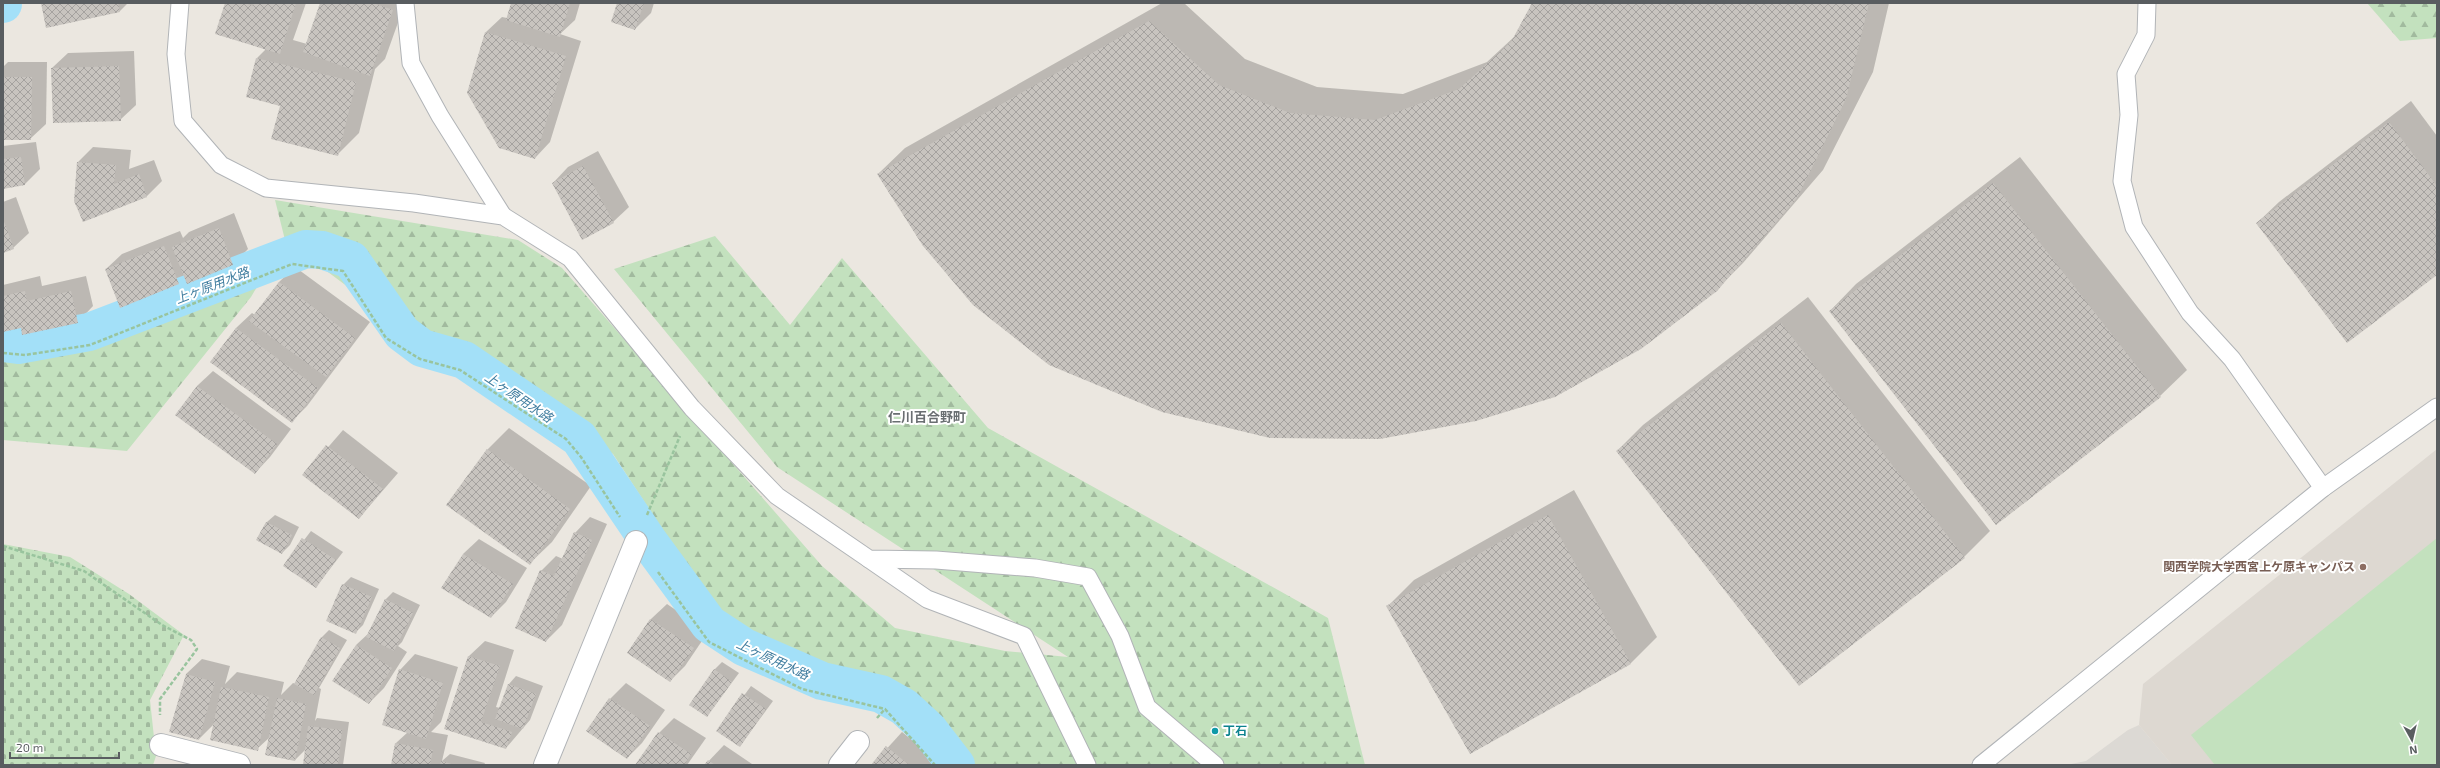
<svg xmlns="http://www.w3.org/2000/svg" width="2440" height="768" viewBox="0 0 2440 768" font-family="'Exo 2','Noto Sans JP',sans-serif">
<defs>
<pattern id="forest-firs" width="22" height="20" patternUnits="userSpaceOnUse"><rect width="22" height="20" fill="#c3e1be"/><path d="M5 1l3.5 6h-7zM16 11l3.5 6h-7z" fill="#a1ba9e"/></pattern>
<pattern id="cemetery-stones" width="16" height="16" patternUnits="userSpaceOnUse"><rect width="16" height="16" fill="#c3e1be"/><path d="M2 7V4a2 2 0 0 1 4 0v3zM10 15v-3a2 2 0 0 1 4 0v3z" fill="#a1ba9e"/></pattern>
<pattern id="building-cross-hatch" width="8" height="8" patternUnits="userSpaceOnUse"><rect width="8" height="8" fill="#c8c4bf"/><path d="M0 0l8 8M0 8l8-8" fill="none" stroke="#a5a29f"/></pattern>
</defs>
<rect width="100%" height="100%" fill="#ebe7e0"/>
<!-- industrial -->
<path fill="#dcd9d4" d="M2139 725 2172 765H2066L2086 761 2128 730Z"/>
<!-- education -->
<path fill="#ddd8d1" d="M2437 449V765H2172L2139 725 2143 684Z"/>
<!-- forest -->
<g fill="url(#forest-firs)">
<path d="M2367 3H2437V38L2400 41Z"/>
<path d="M275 200 518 240 562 268 822 566 895 628 1005 651 1068 657 777 467 614 269 715 236 790 325 842 258 988 428 1328 618 1365 765H963L875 683 731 634 613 454 403 328 285 240 251 297 127 451 3 440V354L104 323 285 240Z"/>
</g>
<!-- cemetery -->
<path fill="url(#cemetery-stones)" d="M3 544 70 557 129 594 184 635 150 700 156 756 153 765H3Z"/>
<!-- garden -->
<path fill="#c3e1be" d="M2437 538V765H2215L2191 735Z"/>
<!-- shadow -->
<g fill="#0003">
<path d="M42 3H128L120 11 47 27Z"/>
<path d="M226 3H306L293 40 307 44 321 3H405L385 59 375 69 359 133 338 154 281 105 257 58 266 49Z"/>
<path d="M512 3H580L575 20 560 34 581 41 550 142 535 158 468 92 486 32 502 17 507 18Z"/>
<path d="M618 3H654L651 13 635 29Z"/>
<path d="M1162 3H1184L1245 59 1317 87 1403 94 1487 62 1514 37 1533 3H1889L1873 72 1823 170 1743 263 1716 290 878 174 905 148Z"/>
<path d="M134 51 136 105 120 120 52 68 68 53Z"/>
<path d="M8 62H47L46 124 30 139H3V67Z"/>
<path d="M2411 101 2437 136V274L2257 223 2279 202Z"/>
<path d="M36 142 40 169 25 184 3 188V146Z"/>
<path d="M93 147 131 150 129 169 154 160 162 181 147 196 83 221 75 200 78 162Z"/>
<path d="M598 151 629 207 613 222 553 183 568 167Z"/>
<path d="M2020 157 2187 370 2160 396 1830 311 1856 284Z"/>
<path d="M16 197 29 233 13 248 3 252V202Z"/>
<path d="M234 213 248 249 233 264 188 283 185 277 179 284 121 306 106 269 122 254 180 231 183 238 189 232Z"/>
<path d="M295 267 370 322 307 406 292 421 211 362 236 328 252 313 255 315 279 282Z"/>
<path d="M40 276 42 286 86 276 93 306 78 322 21 327 3 331V285Z"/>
<path d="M1808 297 1990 531 1964 557 1617 451 1643 425Z"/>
<path d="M213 371 291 429 270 457 255 473 197 386Z"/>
<path d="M509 428 591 486 552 542 530 563 448 504 488 449Z"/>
<path d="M343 430 398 473 359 518 304 475Z"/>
<path d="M1574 490 1657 637 1631 663 1470 753 1388 606 1414 580Z"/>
<path d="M275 515 299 527 290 545 282 553 258 540 267 522Z"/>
<path d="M590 517 607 524 562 625 546 641 541 571 556 556 563 559 575 533Z"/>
<path d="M311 531 343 552 316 587 284 566Z"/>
<path d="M479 539 527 568 506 602 491 617 463 554Z"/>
<path d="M351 577 379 589 363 625 355 633 343 585Z"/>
<path d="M393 592 420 605 402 642 398 646 407 652 384 688 369 703 356 645 370 632 385 600Z"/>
<path d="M667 604 708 632 685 666 670 681 628 652 651 619Z"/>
<path d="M329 630 347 640 319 688 321 689 315 721 317 718 349 722 343 765H304L307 748 295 760 270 737 257 749 214 724 199 739 186 674 202 659 230 666 225 684 237 672 284 682 281 695 293 683 296 684 321 638Z"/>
<path d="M485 641 514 650 496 707 500 708 509 684 516 676 543 686 530 720 506 748 446 728 469 656Z"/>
<path d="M415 654 458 667 441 722 431 732 448 735 442 761 450 754 485 763 484 765H392L396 743 408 732 400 670Z"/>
<path d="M722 662 739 673 707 716 714 670Z"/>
<path d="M626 683 665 710 642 743 627 758 588 731 610 699Z"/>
<path d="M751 686 773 701 740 746 718 731Z"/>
<path d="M674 718 706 738 687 765H637L659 733Z"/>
<path d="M902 732 944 765H872Z"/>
<path d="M724 745 752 764 751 765H705Z"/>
</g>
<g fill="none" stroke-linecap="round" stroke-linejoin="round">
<!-- canal -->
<g stroke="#a3e0f8" stroke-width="38">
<path d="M3 4V3"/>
<path d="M3 343 18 345 89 332 306 249 322 250 351 260 402 333 422 348 464 360 579 438 649 542 709 624 744 647 822 681 881 694 904 707 929 730 956 765"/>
</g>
</g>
<!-- building -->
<g fill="url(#building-cross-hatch)">
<path d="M41 3H118L120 12 46 28Z"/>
<path d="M225 3H245L253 6 254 3H296L280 54 215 34Z"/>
<path d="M320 3H373L393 10 370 76 303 52Z"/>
<path d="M511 3H570L560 37 506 20Z"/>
<path d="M617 3H644L635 30 611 22Z"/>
<path d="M1532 3H1869L1846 99 1797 198 1717 291 1641 349 1555 397 1476 421 1380 439 1270 438 1162 412 1049 365 973 305 923 246 877 174 1149 21 1219 85 1290 113 1375 120 1459 89 1511 42Z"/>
<path d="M485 32 566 56 535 159 499 148 467 93Z"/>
<path d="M256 58 356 82 338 156 271 139 280 106 246 97Z"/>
<path d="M119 66 121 121 53 123 51 68Z"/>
<path d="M3 77H32L31 140H3Z"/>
<path d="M2389 122 2437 186V275L2347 343 2256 223Z"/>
<path d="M21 157 25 185 3 189V159Z"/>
<path d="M77 162 116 165 114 184 139 174 147 197 83 222 74 201Z"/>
<path d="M583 166 614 223 582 240 552 183Z"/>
<path d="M1993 183 2161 397 1996 525 1829 311Z"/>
<path d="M3 219 14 249 3 253Z"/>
<path d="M219 228 233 265 187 284 172 247Z"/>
<path d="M164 246 179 284 120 308 105 269Z"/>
<path d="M279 282 355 338 326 377 249 321Z"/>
<path d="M25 291 27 301 71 291 78 323 22 335 21 328 3 332V296Z"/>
<path d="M1781 323 1965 558 1799 686 1616 451Z"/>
<path d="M236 328 318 388 292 423 210 362Z"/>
<path d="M197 386 277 444 255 474 175 415Z"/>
<path d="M326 445 383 489 359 519 302 475Z"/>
<path d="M487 449 570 509 530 565 446 505Z"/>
<path d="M1548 515 1631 664 1470 754 1386 606Z"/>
<path d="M266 522 292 535 282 554 256 540Z"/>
<path d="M574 532 592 540 546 642 515 628 540 570 554 576Z"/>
<path d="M302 538 336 560 316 588 283 566Z"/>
<path d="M463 554 513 584 491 618 441 588Z"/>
<path d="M342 584 372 597 356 634 326 621Z"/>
<path d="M385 599 413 613 394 651 366 637Z"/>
<path d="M650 619 694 648 670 682 627 653Z"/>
<path d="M321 637 340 648 314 695 294 684Z"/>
<path d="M356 645 392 668 369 704 332 681Z"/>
<path d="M468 656 500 666 481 722 512 732 506 749 444 729Z"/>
<path d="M399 669 443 683 426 739 382 725Z"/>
<path d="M714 669 732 682 707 717 689 705Z"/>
<path d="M186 674 215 682 199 740 169 732Z"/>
<path d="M508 684 536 694 523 729 495 719Z"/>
<path d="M221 687 269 697 258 751 210 740Z"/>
<path d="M742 693 766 709 740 747 716 731Z"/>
<path d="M277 698 306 704 295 761 265 755Z"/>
<path d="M609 698 650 726 627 759 586 731Z"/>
<path d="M308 726 342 730 338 765H303Z"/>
<path d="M658 732 691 754 684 765H635Z"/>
<path d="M395 743 433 750 430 765H391Z"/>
<path d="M886 746 909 765H871Z"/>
<path d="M708 760 715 765H704Z"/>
<path d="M441 761 455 765H440Z"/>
</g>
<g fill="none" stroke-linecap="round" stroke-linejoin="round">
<defs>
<g id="service">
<path d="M180 3 176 54 183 121 221 165 266 188 414 203 503 216 570 258 692 408 777 496 869 559 936 560 1035 568 1088 577 1120 636 1147 707 1215 765"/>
<path d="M405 3 411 63 440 116 503 216"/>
<path d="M2147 3 2146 35 2126 74 2129 115 2122 181 2134 227 2190 313 2232 359 2323 488"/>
<path d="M869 559 927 599 1024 636 1087 765"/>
<path d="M1981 765 2323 488 2437 407"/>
</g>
<g id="minor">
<path d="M161 745 239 765"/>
<path d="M545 765 636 542"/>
<path d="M840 765 858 742"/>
</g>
</defs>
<!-- service casing -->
<use href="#service" stroke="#b1b4b7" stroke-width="19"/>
<!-- minor casing -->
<use href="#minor" stroke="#b1b4b7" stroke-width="24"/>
<!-- path -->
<g stroke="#99c49e" stroke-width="2.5" stroke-dasharray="4 2" stroke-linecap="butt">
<path d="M3 353 25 355 90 345 292 264 343 271 386 338 420 359 460 370 566 439 581 457 620 517"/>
<path d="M647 515 680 436"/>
<path d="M3 546 84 571 162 625 191 640 197 649 160 699V715"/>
<path d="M658 572 709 642 802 689 885 709 935 765"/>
<path d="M877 718 885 709"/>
</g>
<!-- service -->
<use href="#service" stroke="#fff" stroke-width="17"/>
<!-- minor -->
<use href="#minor" stroke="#fff" stroke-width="22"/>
</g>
<!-- markers -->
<circle fill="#8d6e63" stroke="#fff" stroke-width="1.5" cx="2363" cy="567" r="4"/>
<circle fill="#0f9aa8" stroke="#fff" stroke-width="1.5" cx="1215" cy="731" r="4"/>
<g text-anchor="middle" stroke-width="4" stroke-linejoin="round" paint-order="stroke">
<!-- education labels -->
<g font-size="12" font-weight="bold" fill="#785e54" stroke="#fff" text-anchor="end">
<text x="2355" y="571">関西学院大学西宮上ケ原キャンパス</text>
</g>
<!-- culture labels -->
<g font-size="12" font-weight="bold" fill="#0d838f" stroke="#fff" text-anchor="start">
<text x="1223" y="735">丁石</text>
</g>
<!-- water labels -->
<g font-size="13" font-style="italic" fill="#407d9f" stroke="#fff">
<text transform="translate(212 285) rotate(-21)" y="5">上ヶ原用水路</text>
<text transform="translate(519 397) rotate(34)" y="5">上ヶ原用水路</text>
<text transform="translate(773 659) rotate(25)" y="5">上ヶ原用水路</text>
</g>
<!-- neighbourhood labels -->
<g font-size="13" font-weight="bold" fill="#6a6f72" stroke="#fff">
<text x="927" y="422">仁川百合野町</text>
</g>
</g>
<!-- border -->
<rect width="2440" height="768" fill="none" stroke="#595d60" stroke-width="8"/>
<!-- north arrow -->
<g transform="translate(2412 740) rotate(172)" stroke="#ffffff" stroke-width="3" paint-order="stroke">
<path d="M0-3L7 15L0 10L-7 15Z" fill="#595d60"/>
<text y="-6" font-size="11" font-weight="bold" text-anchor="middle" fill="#595d60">N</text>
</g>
<!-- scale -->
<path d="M10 752v6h109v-6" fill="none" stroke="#595d60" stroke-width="2"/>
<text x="16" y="752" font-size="12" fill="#595d60" stroke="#ffffff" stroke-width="3" paint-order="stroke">20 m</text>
</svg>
